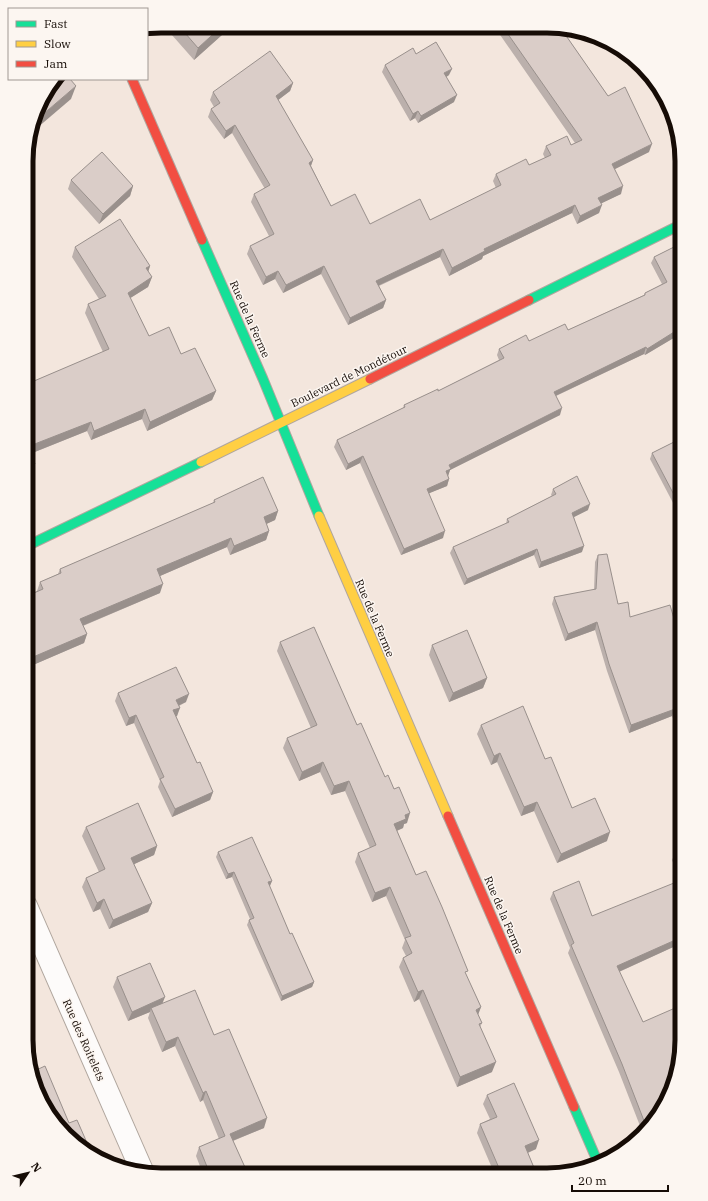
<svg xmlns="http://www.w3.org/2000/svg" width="708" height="1201" viewBox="0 0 708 1201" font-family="'IBM Plex Serif',serif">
<rect width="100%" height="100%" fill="#f3e6dd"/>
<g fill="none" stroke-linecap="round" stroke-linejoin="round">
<defs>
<path id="street" d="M26 906 143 1173"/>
<g id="fast">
<path d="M202 240 263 379 319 516"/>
<path d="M529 300 682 224"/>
<path d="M27 546 201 462"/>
<path d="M574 1107 599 1165"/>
</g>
<g id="slow">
<path d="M201 462 370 379"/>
<path d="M319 516 448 816"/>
</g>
<g id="jam">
<path d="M132 79 202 240"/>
<path d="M370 379 529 300"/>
<path d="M448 816 574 1107"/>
</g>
</defs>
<!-- street casing -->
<use href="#street" stroke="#b0a69e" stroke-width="24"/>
<!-- fast casing -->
<use href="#fast" stroke="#b0a69e" stroke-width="11"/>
<!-- slow casing -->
<use href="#slow" stroke="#b0a69e" stroke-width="11"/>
<!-- jam casing -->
<use href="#jam" stroke="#b0a69e" stroke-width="11"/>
<!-- street -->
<use href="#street" stroke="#fdfbfa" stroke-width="22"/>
<!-- fast -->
<use href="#fast" stroke="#16e098" stroke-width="9"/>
<!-- slow -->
<use href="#slow" stroke="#ffcf43" stroke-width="9"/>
<!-- jam -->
<use href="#jam" stroke="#f24e42" stroke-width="9"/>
</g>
<!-- wall -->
<g fill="#bbb0ac">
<path d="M164 26H232L194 60Z"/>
<path d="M497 27H560L608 96 649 152 615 169 621 194 601 203 599 213 577 224 572 213 483 256 482 259 449 276 440 257 379 286 386 300 383 308 348 325 321 274 283 293 275 279 263 285 247 254 250 246 269 236 251 202 254 194 265 189 232 133 224 139 208 117 211 109 214 107 210 100 213 92 293 83 290 91 278 100 313 160 311 166 331 206 370 224 430 220 496 188 493 181 496 174 529 165 545 158 543 154 546 146 571 145 575 143 496 29Z"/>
<path d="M416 54 449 75 446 77 454 102 418 123 415 118 410 121 382 72 385 65Z"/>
<path d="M71 180 133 186 130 196 99 224 68 189Z"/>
<path d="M682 243V333L645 355 644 354 556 396 560 415 450 470 448 476 449 479 447 486 429 493 443 538 401 555 360 463 346 470 334 447 337 440 403 408 404 405 438 391 499 360 497 355 499 349 568 330 644 295 645 293 662 284 651 263 654 257Z"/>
<path d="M75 247 150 266 148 272 152 277 148 287 130 298 149 336 181 354 216 391 212 400 147 431 142 419 91 440 87 431 30 454 32 473 27 475V384L103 352 85 313 88 304 99 299 72 257Z"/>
<path d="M682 438V520L650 459 652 453Z"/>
<path d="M553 489 588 510 574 517 582 552 539 568 534 555 464 585 450 553 453 547 506 524 507 519 552 496 551 495Z"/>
<path d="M214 500 278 511 275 520 266 524 269 531 266 540 230 555 227 547 160 576V593L83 626 87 634 84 643 26 668 27 596 37 591 40 582 58 574 60 569 213 503Z"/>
<path d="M598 555 618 604 630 617 682 646V738L672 716 629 733 607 671 595 630 565 641 552 604 554 597 594 590 595 562Z"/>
<path d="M280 642 357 725 385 777 407 823 404 824 403 828 397 831 416 875 466 975 481 1007 478 1015 482 1023 480 1027 492 1072 457 1087 419 999 414 1002 399 967 403 958 406 956 402 948 405 940 386 896 372 902 355 862 358 853 370 848 345 791 331 795 320 772 299 781 283 748 287 738 311 728 277 651Z"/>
<path d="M432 645 487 678 483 688 449 702 429 655Z"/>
<path d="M118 693 186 702 179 706 177 716H176L197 763 213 792 210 800 172 817 158 787 160 781 134 723 126 726 115 701Z"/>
<path d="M481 725 545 759 572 808 607 841 557 863 534 811 521 816 497 762 491 765 477 734Z"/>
<path d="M86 827 157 846 154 855 134 864 152 903 148 912 109 929 100 909 93 912 82 887 86 878 99 872 82 836Z"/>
<path d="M682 850V884L672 860 675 853Z"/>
<path d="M218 852 272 881 269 886 290 934 314 982 312 987 281 1001 247 925 249 920 250 919 232 877 226 879 216 857Z"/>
<path d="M553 892 592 916 682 900V943L619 972 643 1022 654 1122 642 1131 619 1072 568 953 570 948 550 899Z"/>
<path d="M117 977 214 1035 264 1128 233 1141 248 1174H203L196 1156 199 1147 219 1139 203 1100 200 1102 175 1046 162 1052 148 1018 150 1012 128 1021 113 987Z"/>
<path d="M487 1095 536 1149 528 1153 537 1175H495L477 1133 480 1124 490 1119 483 1104Z"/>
</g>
<!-- shaded-wall -->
<g fill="#99908c">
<path d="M222 26H232L194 60 198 48Z"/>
<path d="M452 69 449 75 442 80 444 73Z"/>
<path d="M293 83 290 91 273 104 276 96Z"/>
<path d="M76 86 71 99 30 134 34 122Z"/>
<path d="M457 95 454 102 418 123 421 116Z"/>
<path d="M418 111 415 118 410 121 413 114Z"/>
<path d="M235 125 232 133 224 139 226 131Z"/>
<path d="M652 144 649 152 609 172 612 164Z"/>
<path d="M313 160 310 168 309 163Z"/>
<path d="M133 186 130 196 99 224 103 214Z"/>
<path d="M623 186 621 194 596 206 598 198Z"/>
<path d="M575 205 572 213 483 256 482 259 449 276 452 268 484 249Z"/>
<path d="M602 205 599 213 577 224 580 216Z"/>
<path d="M443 249 440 257 373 288 376 281Z"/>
<path d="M150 266 147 275 146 268Z"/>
<path d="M324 266 321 274 283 293 286 285Z"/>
<path d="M278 271 275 279 263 285 266 277Z"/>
<path d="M152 277 148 287 124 302 128 293Z"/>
<path d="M386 300 383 308 348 325 350 318Z"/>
<path d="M682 327V333L645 355 647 349Z"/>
<path d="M646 347 644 354 551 398 554 392Z"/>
<path d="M216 391 212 400 147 431 150 422Z"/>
<path d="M562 408 560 415 450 470 448 476 443 478 449 465Z"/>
<path d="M145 409 142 419 91 440 94 431Z"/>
<path d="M91 422 87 431 27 455V447Z"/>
<path d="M363 456 360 463 346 470 348 464Z"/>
<path d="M35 464 32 473 27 475V468Z"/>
<path d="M449 479 447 486 425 495 427 489Z"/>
<path d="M590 504 588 510 570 519 572 513Z"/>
<path d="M278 511 275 520 260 527 264 517Z"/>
<path d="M269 531 266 540 230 555 234 546Z"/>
<path d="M445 531 443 538 401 555 404 549Z"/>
<path d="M231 538 227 547 153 579 157 569Z"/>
<path d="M584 546 582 552 539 568 541 562Z"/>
<path d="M537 549 534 555 464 585 467 579Z"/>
<path d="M163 584 160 593 77 628 80 619Z"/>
<path d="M597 622 595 630 565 641 568 634Z"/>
<path d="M87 634 84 643 26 668V660Z"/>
<path d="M487 678 483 688 449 702 453 693Z"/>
<path d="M189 694 186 702 173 708 176 700Z"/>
<path d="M180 708 177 716 170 719 173 710Z"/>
<path d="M675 709 672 716 629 733 631 725Z"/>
<path d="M136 715 134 723 126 726 129 718Z"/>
<path d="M500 753 497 762 491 765 494 756Z"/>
<path d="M323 762 320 772 299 781 302 772Z"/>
<path d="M349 781 345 791 331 795 334 786Z"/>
<path d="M213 792 210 800 172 817 175 809Z"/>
<path d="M537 802 534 811 521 816 524 807Z"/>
<path d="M410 813 407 823 404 824 403 828 391 833 394 824 405 815Z"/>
<path d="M610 832 607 841 557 863 561 854Z"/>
<path d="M157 846 154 855 128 867 131 858Z"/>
<path d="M234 872 232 877 226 879 228 874Z"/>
<path d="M272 881 270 886 266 887 268 882Z"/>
<path d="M390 887 386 896 372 902 375 893Z"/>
<path d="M104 899 100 909 93 912 97 903Z"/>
<path d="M152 903 148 912 109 929 113 920Z"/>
<path d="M682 937V943L614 974 617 966Z"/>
<path d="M314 982 312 987 281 1001 282 996Z"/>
<path d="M423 990 419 999 414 1002 418 992Z"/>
<path d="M165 997 161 1007 151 1008 150 1012 128 1021 132 1012Z"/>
<path d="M481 1007 477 1017 476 1010Z"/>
<path d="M178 1037 175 1046 162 1052 166 1042Z"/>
<path d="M496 1062 492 1072 457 1087 460 1077Z"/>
<path d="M206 1091 203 1100 200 1102 203 1093Z"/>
<path d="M267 1118 264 1128 227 1143 230 1134Z"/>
<path d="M653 1123 645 1129 646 1126Z"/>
<path d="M539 1140 536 1149 522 1155 525 1146Z"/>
</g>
<!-- building -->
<g fill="#dacdc8" stroke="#99908c">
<path d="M179 26H222L198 48Z"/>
<path d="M503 27H560L608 96 625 87 652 144 612 164 623 186 598 198 602 205 580 216 575 205 484 249 485 251 452 268 443 249 376 281 386 300 350 318 324 266 286 285 278 271 266 277 250 246 274 234 254 194 270 185 235 125 226 131 211 109 220 103 213 92 270 51 293 83 276 96 313 160 309 163 331 206 355 194 370 224 420 199 430 220 501 185 496 174 526 159 529 165 551 155 546 146 567 136 571 145 582 140Z"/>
<path d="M436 42 452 69 444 73 457 95 421 116 418 111 413 114 385 65 413 48 416 54Z"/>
<path d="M57 79H70L76 86 34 122 40 101Z"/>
<path d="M102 152 133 186 103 214 71 180Z"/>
<path d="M120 219 150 266 146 268 152 277 128 293 149 336 169 327 181 354 195 348 216 391 150 422 145 409 94 431 91 422 27 447 35 464 27 468V384L109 349 88 304 106 296 75 247Z"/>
<path d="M682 243V327L647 349 646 347 554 392 562 408 449 465 451 469 446 471 449 479 427 489 445 531 404 549 363 456 348 464 337 440 405 407 404 405 438 389V391L504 358 499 349 526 335 529 341 565 324 568 330 645 295V293L667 282 654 257Z"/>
<path d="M682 438V510L652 453Z"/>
<path d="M577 476 590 504 572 513 584 546 541 562 537 549 467 579 453 547 509 522 507 519 556 494 553 489Z"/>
<path d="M263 477 278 511 264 517 269 531 234 546 231 538 157 569 163 584 80 619 87 634 26 660 27 596 43 589 40 582 61 573 60 569 215 502 214 500Z"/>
<path d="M607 554 618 604 628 602 630 617 670 605 682 646V725L675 709 631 725 609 664 597 622 568 634 554 597 596 589 598 555Z"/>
<path d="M314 627 357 725 361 723 385 777 388 775 394 789 399 787 410 813 405 815 406 819 394 824 416 875 426 871 442 907 468 971 465 972 481 1007 476 1010 482 1023 479 1024 496 1062 460 1077 423 990 418 992 403 958 412 953 405 938 411 936 390 887 375 893 358 853 376 845 349 781 334 786 323 762 302 772 287 738 317 725 280 642Z"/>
<path d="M467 630 487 678 453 693 432 645Z"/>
<path d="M176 667 189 694 176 700 180 708 173 710 197 763 200 762 213 792 175 809 160 779 164 777 136 715 129 718 118 693Z"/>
<path d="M523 706 545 759 551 757 572 808 595 798 610 832 561 854 537 802 524 807 500 753 494 756 481 725Z"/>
<path d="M138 803 157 846 131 858 152 903 113 920 104 899 97 903 86 878 105 869 86 827Z"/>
<path d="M252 837 272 881 268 882 290 934 292 933 314 982 282 996 249 920 254 918 234 872 228 874 218 852Z"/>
<path d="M682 850V871L675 853Z"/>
<path d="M579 881 592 916 674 883 682 900V937L617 966 643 1022 682 1005V1049L675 1083 654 1122 646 1126 622 1064 571 945 574 943 553 892Z"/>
<path d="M150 963 165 997 132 1012 117 977Z"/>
<path d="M195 990 214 1035 229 1029 267 1118 230 1134 248 1174H210L199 1147 225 1136 206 1091 203 1093 178 1037 166 1042 151 1008Z"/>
<path d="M45 1066 69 1123 77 1120 91 1152 79 1147 36 1091 32 1072Z"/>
<path d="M514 1083 539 1140 525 1146 537 1175H502L480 1124 497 1117 487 1095Z"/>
</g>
<g text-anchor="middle" stroke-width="3" stroke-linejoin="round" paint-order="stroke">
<!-- street labels -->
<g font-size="11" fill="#160c06" stroke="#fcf6f1">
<text transform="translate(250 319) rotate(66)" y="4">Rue de la Ferme</text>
<text transform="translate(349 376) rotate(-26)" y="4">Boulevard de Mondétour</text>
<text transform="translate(375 618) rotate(67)" y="4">Rue de la Ferme</text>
<text transform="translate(504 915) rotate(67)" y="4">Rue de la Ferme</text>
<text transform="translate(84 1040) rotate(66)" y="4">Rue des Roitelets</text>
</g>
</g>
<!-- crop -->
<path d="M0 0H708V1201H0ZM161 33H547A128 128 0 0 1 675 161V1040A128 128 0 0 1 547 1168H161A128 128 0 0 1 33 1040V161A128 128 0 0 1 161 33Z" fill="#fcf6f1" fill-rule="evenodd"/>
<path fill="none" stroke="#160c06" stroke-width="5" d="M161 33H547A128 128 0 0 1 675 161V1040A128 128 0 0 1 547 1168H161A128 128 0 0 1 33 1040V161A128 128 0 0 1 161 33Z"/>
<!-- legend -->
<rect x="8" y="8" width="140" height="72" fill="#fcf6f1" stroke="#a09893"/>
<rect x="16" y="21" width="20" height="6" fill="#16e098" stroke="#a09893"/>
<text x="44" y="28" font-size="12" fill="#160c06">Fast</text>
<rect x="16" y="41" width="20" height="6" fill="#ffcf43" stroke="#a09893"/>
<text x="44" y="48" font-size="12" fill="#160c06">Slow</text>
<rect x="16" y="61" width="20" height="6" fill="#f24e42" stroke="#a09893"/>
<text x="44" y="68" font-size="12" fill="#160c06">Jam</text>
<!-- north arrow -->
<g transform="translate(28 1173) rotate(55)" stroke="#fcf6f1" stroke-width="3" paint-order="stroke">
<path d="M0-3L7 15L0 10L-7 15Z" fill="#160c06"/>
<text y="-6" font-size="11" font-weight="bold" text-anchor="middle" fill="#160c06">N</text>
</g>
<!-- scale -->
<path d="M572 1185v6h96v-6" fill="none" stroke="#160c06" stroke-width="2"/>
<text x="578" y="1185" font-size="12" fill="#160c06" stroke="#fcf6f1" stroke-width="3" paint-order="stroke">20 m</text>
</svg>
